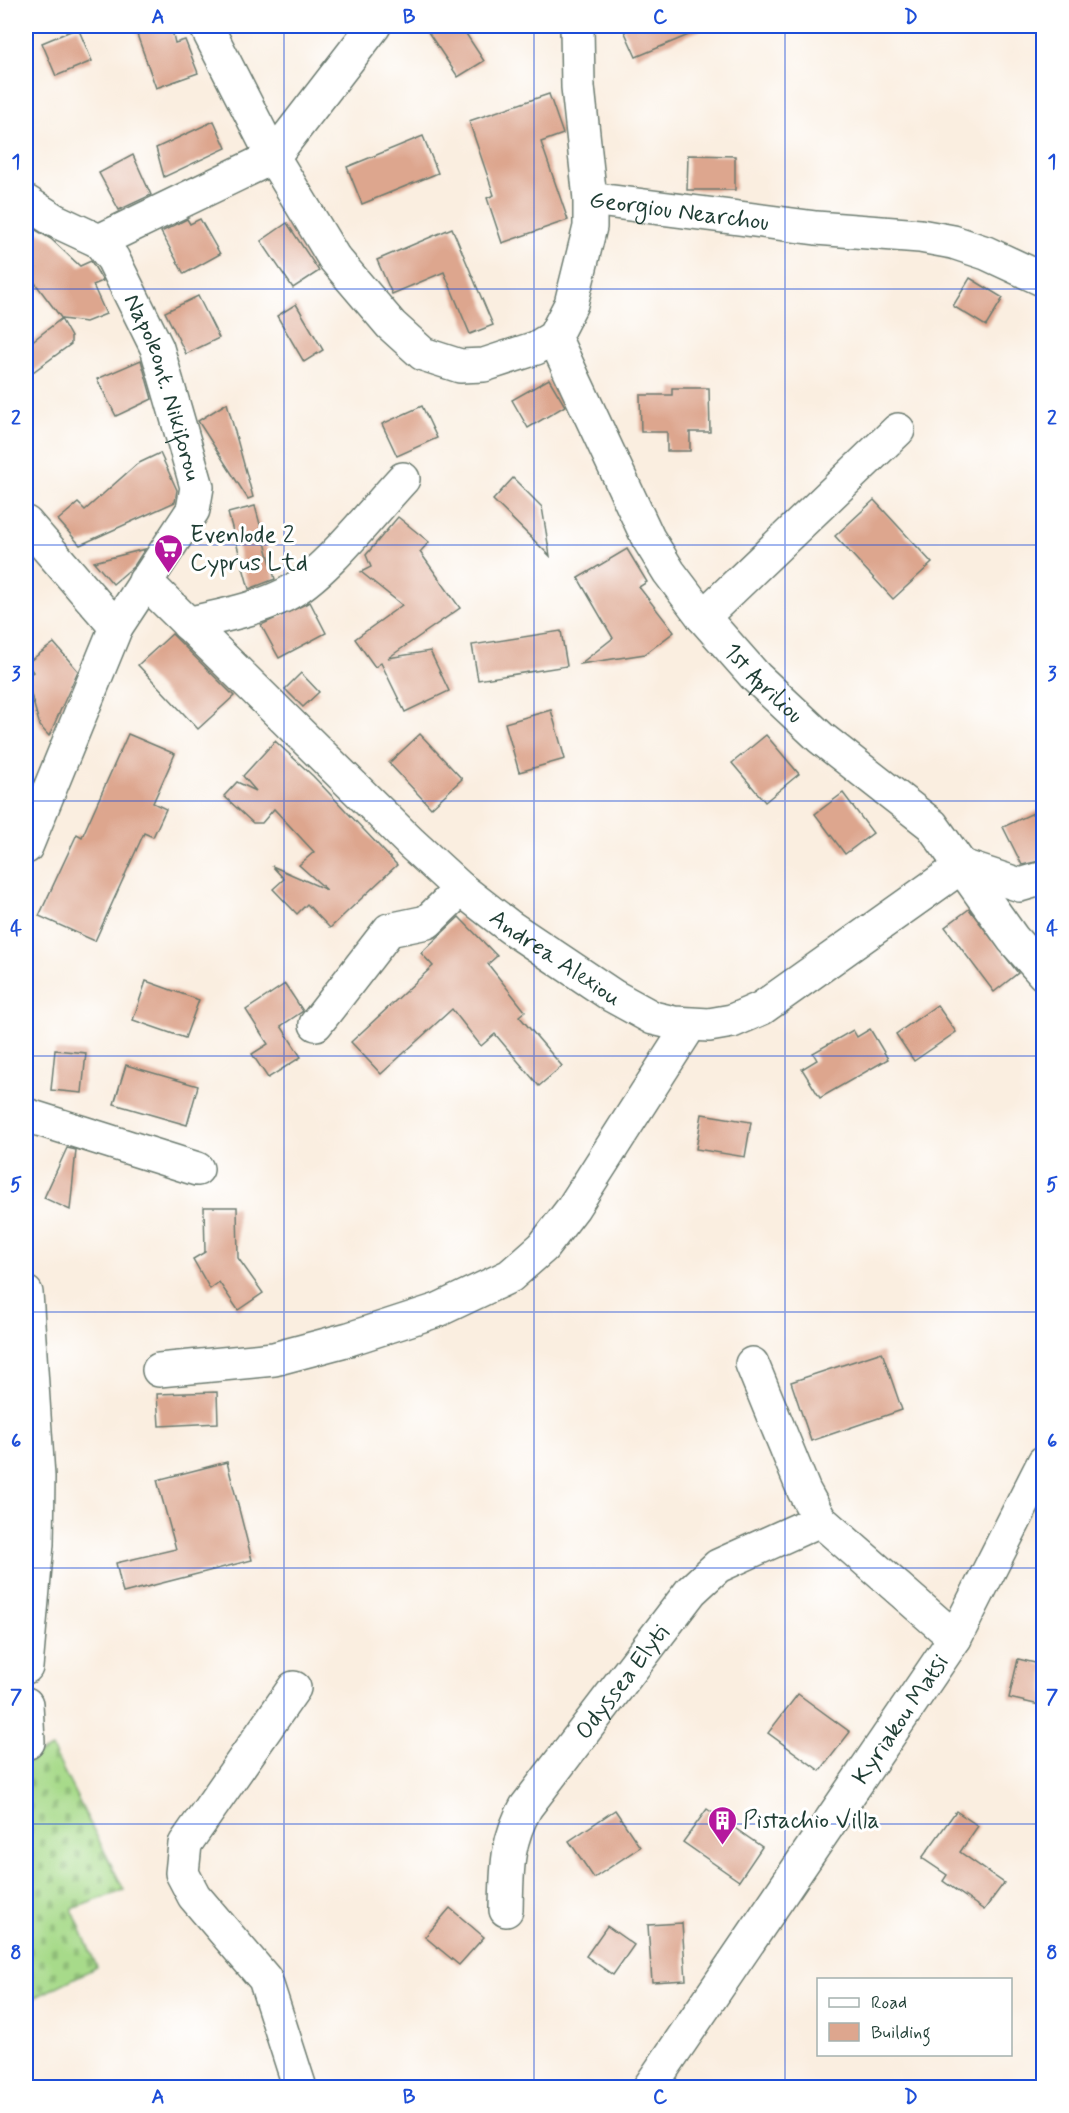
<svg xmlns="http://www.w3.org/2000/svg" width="1069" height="2113" viewBox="0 0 1069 2113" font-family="Mynerve,sans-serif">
<defs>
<pattern id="cemetery-stones" width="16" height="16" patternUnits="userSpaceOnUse" patternTransform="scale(1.5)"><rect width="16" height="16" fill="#a7da8a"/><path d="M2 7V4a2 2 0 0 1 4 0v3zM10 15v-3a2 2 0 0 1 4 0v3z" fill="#8fbc78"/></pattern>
</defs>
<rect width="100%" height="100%" fill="#fff"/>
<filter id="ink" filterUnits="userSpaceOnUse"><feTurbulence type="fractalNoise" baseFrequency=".0167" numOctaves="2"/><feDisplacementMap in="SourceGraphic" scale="12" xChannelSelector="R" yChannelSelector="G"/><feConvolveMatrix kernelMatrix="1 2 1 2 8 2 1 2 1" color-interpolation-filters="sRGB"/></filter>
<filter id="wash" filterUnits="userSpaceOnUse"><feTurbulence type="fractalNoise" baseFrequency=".008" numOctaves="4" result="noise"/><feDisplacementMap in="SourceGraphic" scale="24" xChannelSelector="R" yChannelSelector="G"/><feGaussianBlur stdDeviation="1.35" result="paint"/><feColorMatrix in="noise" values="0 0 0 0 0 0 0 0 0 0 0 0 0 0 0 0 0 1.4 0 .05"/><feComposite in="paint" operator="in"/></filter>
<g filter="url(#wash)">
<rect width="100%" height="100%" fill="#faeee0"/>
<!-- cemetery -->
<path fill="url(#cemetery-stones)" stroke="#638c5f" stroke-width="1.5" d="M52 1748 124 1890 72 1909 97 1967 26 2002V1760Z"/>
<g id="blocks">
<!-- building -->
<g fill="#dda68e">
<path d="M134 26H171L175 43 185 40 198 73 156 88Z"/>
<path d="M424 26H461L484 61 458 77Z"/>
<path d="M622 26H710L636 57Z"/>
<path d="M78 28 92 61 56 76 42 43Z"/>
<path d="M549 94 563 134 541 142 568 220 502 243 487 198 494 195 469 121Z"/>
<path d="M214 121 226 148 164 177 156 148Z"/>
<path d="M423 136 438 173 362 204 347 167Z"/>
<path d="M133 155 151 195 119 210 99 173Z"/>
<path d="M688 155 735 156V190H687Z"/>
<path d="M187 219 190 224 200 219 220 254 184 274 161 232Z"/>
<path d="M287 223 319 271 293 288 261 241Z"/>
<path d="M26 224 51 239 80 266 91 261 103 281 93 285 106 314 86 322 62 319 26 271Z"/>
<path d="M452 228 493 325 470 334 444 272 392 294 377 260Z"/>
<path d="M970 278 1003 298 986 326 953 306Z"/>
<path d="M198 296 219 338 186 354 165 312Z"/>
<path d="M296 304 323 350 304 362 277 316Z"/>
<path d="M61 319 71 337V344L26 377V346Z"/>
<path d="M141 360 152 399 116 416 97 379Z"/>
<path d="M549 379 565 406 528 428 512 400Z"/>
<path d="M672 388H709L710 432H690V451H667V432H641L640 395H672Z"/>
<path d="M227 403 253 497 248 499 198 421Z"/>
<path d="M422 406 437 438 397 456 382 424Z"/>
<path d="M160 453 177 490 175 502 80 545 58 520 78 503 85 510 137 464Z"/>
<path d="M513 478 542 507 550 556 493 500Z"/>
<path d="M874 500 932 563 893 599 835 536Z"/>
<path d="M255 506 275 579 249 589 228 513Z"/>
<path d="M398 517 429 542 420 552 460 608 388 658 430 651 449 691 405 712 381 663 375 667 355 639 402 605 361 572 371 567 366 555Z"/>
<path d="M145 549 134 566 113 584 94 562Z"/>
<path d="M627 549 647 582 639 587 674 632 645 654 580 664 613 638 578 578Z"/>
<path d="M310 602 326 633 279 658 261 625Z"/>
<path d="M561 631 567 666 478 680 472 645Z"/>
<path d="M172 634 234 696 198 729 138 665Z"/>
<path d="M54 643 78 671 49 736 40 726 26 677 33 672 27 663Z"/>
<path d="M301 673 319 692 303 707 285 689Z"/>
<path d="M551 710 565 759 519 772 505 723Z"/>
<path d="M128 734 175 754 153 803 166 809 153 837 144 833 95 941 39 916 77 834 82 837Z"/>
<path d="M420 734 462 779 431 808 389 763Z"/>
<path d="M766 735 799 774 765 802 732 763Z"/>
<path d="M275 741 313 776 397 865 330 928 307 904 297 914 273 889 284 879 272 866 327 890 299 865 314 852 274 809 262 823H253L224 796 237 782 256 791 243 776Z"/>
<path d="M843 793 873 833 845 854 815 814Z"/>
<path d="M1044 808V860L1022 865 1003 827Z"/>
<path d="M969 909 1018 973 994 992 945 927Z"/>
<path d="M459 917 497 956 488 964 525 1011 519 1016 562 1066 539 1086 495 1034 481 1046 452 1009 381 1074 351 1042 433 966 421 953Z"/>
<path d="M146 981 199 1000 185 1038 133 1020Z"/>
<path d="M285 984 303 1011 281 1026 301 1057 268 1078 252 1054 268 1044 246 1010Z"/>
<path d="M937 1005 956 1032 914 1061 896 1034Z"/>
<path d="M870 1029 888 1059 820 1098 802 1069 817 1060 813 1053 853 1030 857 1037Z"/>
<path d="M55 1050 86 1053 82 1093 51 1090Z"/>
<path d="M126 1065 198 1086 187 1125 114 1104Z"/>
<path d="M702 1114 751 1122 745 1157 696 1149Z"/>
<path d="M67 1148 76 1150 70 1210 44 1198Z"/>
<path d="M204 1207H237L238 1258 263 1293 238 1310 219 1282 210 1289 193 1259 205 1252Z"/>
<path d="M882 1352 902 1410 811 1441 791 1382Z"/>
<path d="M217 1392 218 1423 159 1426 157 1394Z"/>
<path d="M227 1462 252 1560 123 1593 116 1563 176 1549 157 1480Z"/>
<path d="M1018 1659 1044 1665V1706L1009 1698Z"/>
<path d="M798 1694 850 1732 820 1771 768 1733Z"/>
<path d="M707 1809 762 1847 739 1881 683 1842Z"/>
<path d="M615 1810 640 1847 594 1878 569 1841Z"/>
<path d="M956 1811 978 1826 960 1852 1004 1883 984 1910 943 1881 947 1875 922 1858Z"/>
<path d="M450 1908 484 1937 459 1965 425 1937Z"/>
<path d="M682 1923 686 1980 652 1982 648 1925Z"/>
<path d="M607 1926 634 1945 613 1975 586 1956Z"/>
</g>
</g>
</g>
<g filter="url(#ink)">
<use href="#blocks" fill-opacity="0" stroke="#6c7b70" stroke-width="1.5"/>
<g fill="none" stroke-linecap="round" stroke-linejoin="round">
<defs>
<g id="minor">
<path d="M206 26 273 157 334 258 391 325 423 354 460 366 484 365 536 348 554 337 571 304 590 227V199L578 87 577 26"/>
<path id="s1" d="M590 199 816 228 920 236 953 242 986 253 1044 280"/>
<path id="s2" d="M26 202 54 220 99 241 113 259 157 348 197 487 193 510 116 627 26 847"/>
<path d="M99 241 273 157 374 26"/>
<path id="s3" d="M554 337 648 538 669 572 703 617 756 677 821 738 932 825 1013 939 1044 974"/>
<path d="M26 523 116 627"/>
<path id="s4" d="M145 581 411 843 461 889 510 927 613 996 653 1018 674 1023 709 1025 732 1021 762 1008 962 866"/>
<path d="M703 617 898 430"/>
<path d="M188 624C220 616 255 610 285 595 323 576 372 512 403 479"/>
<path d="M962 866 1020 885 1044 878"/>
<path d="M316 1024 389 930 427 922 461 889"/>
<path d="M26 1115 197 1169"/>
<path d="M26 1293 38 1477 37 1544 26 1667"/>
<path d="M752 1364 804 1491 820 1520"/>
<path d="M159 1370 274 1359 349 1339 438 1310 510 1276 543 1247 573 1208 690 1025"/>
<path d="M294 1688 185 1844 182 1873 194 1896 265 1979 300 2088"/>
<path d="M26 1704 28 1742"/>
<path id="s5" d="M506 1910C507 1870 506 1842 526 1807L691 1591 718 1566 820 1520 955 1638"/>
<path id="s6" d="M649 2088 955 1638 1044 1462"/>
</g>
</defs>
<!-- minor casing -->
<use href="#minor" stroke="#6c7b70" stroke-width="36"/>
<!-- minor -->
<use href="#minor" stroke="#fff" stroke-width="33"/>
</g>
</g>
<!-- grid -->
<path fill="none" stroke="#1d4ed8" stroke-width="1.5" stroke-opacity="0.55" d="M284 26V2088M534 26V2088M785 26V2088M26 289H1044M26 545H1044M26 801H1044M26 1056H1044M26 1312H1044M26 1568H1044M26 1824H1044"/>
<!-- icons -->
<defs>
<symbol id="supermarket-pin" viewBox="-11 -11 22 30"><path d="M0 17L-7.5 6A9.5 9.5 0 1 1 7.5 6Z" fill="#b5179e" stroke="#fff"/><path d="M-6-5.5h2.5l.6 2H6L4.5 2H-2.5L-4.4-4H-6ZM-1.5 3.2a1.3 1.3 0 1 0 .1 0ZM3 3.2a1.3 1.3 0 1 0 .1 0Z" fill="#fff"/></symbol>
<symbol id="building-pin" viewBox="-11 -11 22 30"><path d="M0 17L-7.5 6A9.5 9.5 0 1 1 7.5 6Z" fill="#b5179e" stroke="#fff"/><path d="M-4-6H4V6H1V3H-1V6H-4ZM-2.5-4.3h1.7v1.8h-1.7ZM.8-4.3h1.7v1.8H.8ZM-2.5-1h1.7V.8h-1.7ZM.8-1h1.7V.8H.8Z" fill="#fff"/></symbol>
</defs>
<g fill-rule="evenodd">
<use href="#supermarket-pin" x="152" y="532" width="33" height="45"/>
<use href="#building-pin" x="706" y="1804" width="33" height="45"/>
</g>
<g text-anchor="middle" stroke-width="6" stroke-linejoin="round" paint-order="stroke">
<!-- street labels -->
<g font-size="24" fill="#1f3d34" stroke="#fff">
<text dy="8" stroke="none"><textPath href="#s1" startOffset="90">Georgiou Nearchou</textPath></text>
<text dy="8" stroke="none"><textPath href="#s2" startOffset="244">Napoleont. Nikiforou</textPath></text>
<text dy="8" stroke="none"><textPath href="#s3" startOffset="408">1st Apriliou</textPath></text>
<text dy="8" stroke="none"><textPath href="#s4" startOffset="558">Andrea Alexiou</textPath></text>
<text dy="8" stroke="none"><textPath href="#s5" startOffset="264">Odyssea Elyti</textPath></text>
<text dy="8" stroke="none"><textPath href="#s6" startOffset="446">Kyriakou Matsi</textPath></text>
</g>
<!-- poi labels -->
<g font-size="24" fill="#1f3d34" stroke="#fff" text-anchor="start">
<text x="190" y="542">Evenlode 2<tspan x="190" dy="28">Cyprus Ltd</tspan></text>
<text x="743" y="1828">Pistachio Villa</text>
</g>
</g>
<!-- margin -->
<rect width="1069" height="2113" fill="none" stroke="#fff" stroke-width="66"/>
<!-- legend -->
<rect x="817" y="1978" width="195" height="78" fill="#ffffff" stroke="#a5b1ae" stroke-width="1.5"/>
<rect x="829" y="1998" width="30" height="9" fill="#ffffff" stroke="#a5b1ae" stroke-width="1.5"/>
<text x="871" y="2008" font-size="18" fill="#1f3d34">Road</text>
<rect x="829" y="2023" width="30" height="18" fill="#dda68e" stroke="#a5b1ae" stroke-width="1.5"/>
<text x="871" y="2038" font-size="18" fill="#1f3d34">Building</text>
<rect x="33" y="33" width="1003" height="2047" fill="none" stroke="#1d4ed8" stroke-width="2"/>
<g font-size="20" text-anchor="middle" font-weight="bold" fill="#1d4ed8">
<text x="158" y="23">A</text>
<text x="409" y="23">B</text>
<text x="660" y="23">C</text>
<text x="911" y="23">D</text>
<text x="16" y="168">1</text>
<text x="1052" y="168">1</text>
<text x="16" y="424">2</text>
<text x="1052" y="424">2</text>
<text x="16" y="680">3</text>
<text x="1052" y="680">3</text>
<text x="16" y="935">4</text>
<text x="1052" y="935">4</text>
<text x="16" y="1191">5</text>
<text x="1052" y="1191">5</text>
<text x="16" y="1447">6</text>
<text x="1052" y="1447">6</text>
<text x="16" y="1703">7</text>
<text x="1052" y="1703">7</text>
<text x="16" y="1959">8</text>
<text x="1052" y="1959">8</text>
<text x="158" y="2103">A</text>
<text x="409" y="2103">B</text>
<text x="660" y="2103">C</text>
<text x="911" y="2103">D</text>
</g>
</svg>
